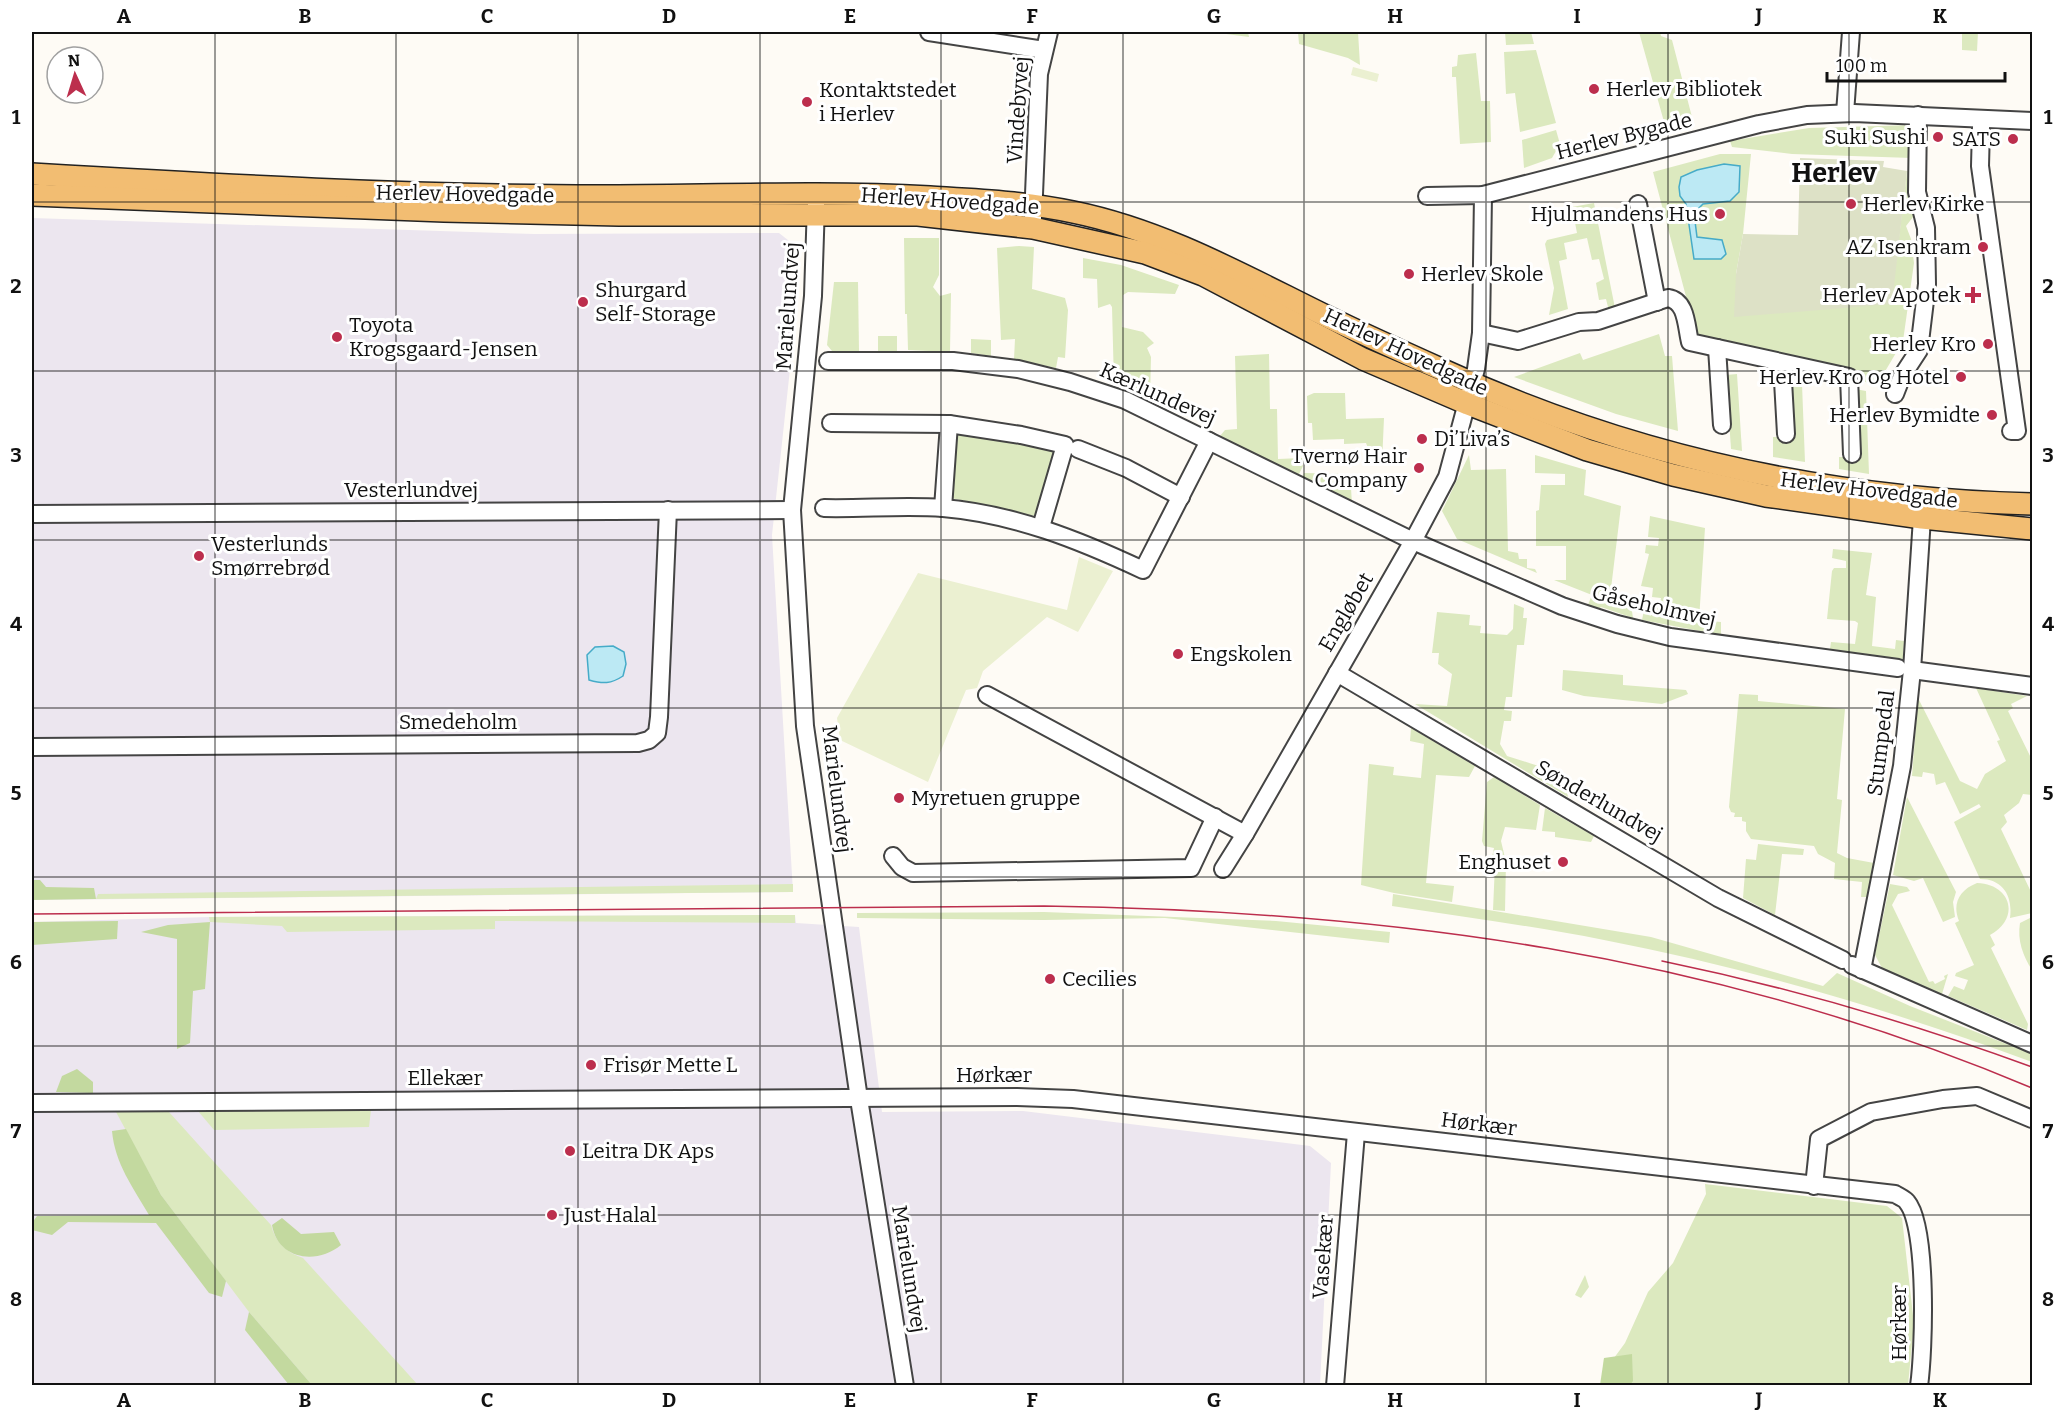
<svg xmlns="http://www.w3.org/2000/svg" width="2064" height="1417" viewBox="0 0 2064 1417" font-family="Bitter,serif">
<rect width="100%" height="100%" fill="#fefbf5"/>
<!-- industrial -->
<g fill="#ece6ef">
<path d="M32 218 534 234 779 233 793 244 797 283 795 323 772 535 793 892 32 900Z"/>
<path d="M795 915 796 923 859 927 882 1112 1023 1111 1310 1146 1331 1163 1320 1385H32V922L209 917Z"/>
</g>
<!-- green -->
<g fill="#dce9bf">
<path d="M1211 32H1248L1249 37Z"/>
<path d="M1298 32H1358L1360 65 1348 58 1299 44Z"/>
<path d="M1505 32H1531L1534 44 1506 45Z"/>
<path d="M1639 32H1660L1661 36 1672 40 1693 121 1666 129Z"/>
<path d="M1962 32H1978L1977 51 1962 50Z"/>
<path d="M1536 50 1556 123 1520 132 1515 93 1506 94 1504 52Z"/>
<path d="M1476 53 1481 101H1490L1491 142 1460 144 1456 77H1452V67L1457 66 1458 55Z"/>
<path d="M1913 125 1912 158 1792 154 1732 147 1730 141 1809 128Z"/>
<path d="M1556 130 1560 144 1552 158 1524 168 1522 140Z"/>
<path d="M1720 154H1751L1743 234 1736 274 1891 304 1907 171 1910 172 1917 212 1906 226 1911 239 1914 263 1903 341 1877 385 1697 338 1653 172Z"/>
<path d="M1594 203 1615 308 1609 311 1606 299 1599 300 1596 283 1604 279 1599 259 1592 260 1587 238 1564 243 1567 259 1559 261 1568 309 1549 315 1554 288 1545 244 1547 240 1577 233 1572 207Z"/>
<path d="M904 238H939V275L933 287 940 296 951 293 950 352 908 350 907 314H905Z"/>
<path d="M1019 246 1034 247 1032 289 1065 298 1068 310 1065 358 1058 357 1056 368 1014 359 1015 339 1001 340 997 248Z"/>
<path d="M1083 258 1121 265 1179 285 1175 294 1128 292 1123 295 1122 327 1143 332 1154 343 1147 348 1151 357 1150 400 1114 384 1112 307 1110 304 1098 308 1097 279 1083 278Z"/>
<path d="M834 282H858L859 351H832L827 345Z"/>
<path d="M1659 334 1665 356H1672L1678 431 1616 414 1514 377 1580 353 1583 360Z"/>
<rect x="878" y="336" width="19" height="15"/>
<path d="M971 339 991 340V356L971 353Z"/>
<path d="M1269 354 1270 409H1277L1278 459 1302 458 1303 466 1298 476 1220 436 1225 430 1237 429 1235 356Z"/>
<path d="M1737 374 1742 451 1731 449 1726 375Z"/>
<path d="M1802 384 1805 462 1773 457V437L1793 436 1790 385Z"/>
<path d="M1855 389 1866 391 1869 474 1839 469V457H1851V463L1856 462Z"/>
<path d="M1314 393H1345L1346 419 1384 418 1382 463H1374L1366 443 1344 444V439L1313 440 1312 423H1308L1307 396Z"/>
<path d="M956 432 1059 449 1035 516 951 498Z"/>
<path d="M1469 455 1471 470 1506 469 1508 551 1518 553 1519 559H1527V568L1535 569 1537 573 1457 539 1442 511Z"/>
<path d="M1535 455 1586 470 1584 495 1621 506 1610 597 1625 599 1624 604 1631 605 1633 618 1601 607 1597 611 1587 607 1592 595 1554 580H1566V546H1536V511L1539 510 1541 485H1565V474L1535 473Z"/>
<path d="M1304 473 1350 474 1352 503 1302 479Z"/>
<path d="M1650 516 1705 528 1699 620 1721 622V635L1642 620 1645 605 1659 608 1661 598 1652 597 1653 588 1641 586 1649 554 1645 553 1646 545 1658 546 1659 538 1648 537Z"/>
<path d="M1833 549 1872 553 1866 595 1876 597 1872 646 1895 649 1896 640 1904 641 1903 659 1830 649 1831 642 1855 644 1858 623 1855 621 1827 619 1832 571 1834 568H1846V561L1832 558Z"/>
<path d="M1514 604 1524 608 1523 618H1527L1524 645H1517L1512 697H1506L1504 710 1512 711 1511 721H1504L1500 744 1507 756 1564 774 1568 797 1415 704 1447 706 1452 674 1438 664 1439 653H1432L1437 612 1470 615 1469 625 1481 626 1480 633 1507 635 1513 629Z"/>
<path d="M1563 670 1623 675V685L1686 690 1688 694 1662 704 1584 696 1562 690Z"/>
<path d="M1976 688 2027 696 2011 704 2013 708 2008 711 2032 760V795L2023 794 2019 803 2004 815 2007 822 2001 829 2032 894V913L2010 918C2013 896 2003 879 1980 879L1954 822 1981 807 1979 804 1960 814 1945 782 1936 785 1934 774 1923 772 1922 777 1912 776 1918 698 1960 781 1977 789 1985 774 2006 761 1997 741 2000 740Z"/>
<path d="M1739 694 1758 695V701L1845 709 1837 799 1842 800 1837 853 1847 858 1874 863 1868 897H1861L1862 882 1834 879 1835 863 1818 854 1814 846 1751 839 1746 831V822L1742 821V817H1734L1735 813 1731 812 1729 807Z"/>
<path d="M1411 728 1475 766 1469 777 1436 775 1426 883 1454 886 1452 902 1394 893 1361 885 1369 764 1394 767 1393 775 1421 778 1424 744 1410 741Z"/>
<path d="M1494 777 1540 805 1536 830 1505 827 1501 841 1506 862 1505 911 1493 910 1495 864 1491 862 1494 848 1484 846 1482 841 1487 782Z"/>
<path d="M1907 797 1956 892 1953 902 1955 917 1943 922 1923 878 1914 881 1893 875Z"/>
<path d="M1545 808 1594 836 1591 842 1555 837V832L1542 831Z"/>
<path d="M1758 844 1804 849 1803 855 1782 854 1775 915 1743 898 1746 859 1756 860Z"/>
<path d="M1977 883C2011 884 2021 918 1990 935L1995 945 1991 948 2028 1024 2027 1030 1948 996 1954 986 1964 990 1968 980 1955 976 1956 973 1974 965 1955 923 1959 921C1952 904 1959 890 1977 883Z"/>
<path d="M793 884V892L96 899 98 894Z"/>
<path d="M1890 884 1907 887 1910 891 1898 894 1892 905 1929 982 1933 981 1935 984 1945 979 1944 976 1948 974 1942 994 1882 968 1875 955Z"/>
<path d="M1393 894 1651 937 1823 986 1837 973 1910 1006 2032 1054V1062C1894 1011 1749 968 1604 940 1534 926 1463 917 1392 906Z"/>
<path d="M1044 912 1276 921 1390 932 1389 943 1165 918 1044 920 857 918V913Z"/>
<path d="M795 915V923L495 921V929L287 932 282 926 210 922 209 917Z"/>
<path d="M2032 917V970C2023 956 2017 940 2020 923Z"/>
<path d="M371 1110 369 1127 214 1130 198 1111Z"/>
<path d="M116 1112H169L271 1225C275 1242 287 1253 303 1258L418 1385H312L249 1312 161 1195Z"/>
<path d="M1705 1184 1887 1206 1902 1218 1914 1324 1908 1385 1602 1386 1604 1358H1614L1625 1343 1648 1292 1673 1263 1706 1194Z"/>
<path d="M1585 1275 1589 1287 1581 1298 1575 1295Z"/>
</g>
<!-- forest -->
<g fill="#c3d99f">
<path d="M32 880H40L46 887 94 888 96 899 32 900Z"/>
<path d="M118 921 117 939 32 945V922Z"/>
<path d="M210 922 205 989 193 991 190 1043 177 1049V939L141 932 168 925Z"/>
<path d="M77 1069 93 1082V1093L56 1092 62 1076Z"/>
<path d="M126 1129 161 1195 226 1281 222 1297 209 1293 156 1223 68 1222 52 1235 32 1230V1223L37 1216 149 1215C133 1187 115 1164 112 1131Z"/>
<path d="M282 1218 301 1234 334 1232 341 1245C317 1265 278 1260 272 1225Z"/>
<path d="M249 1312 312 1385H289L245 1330Z"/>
<path d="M1632 1354 1633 1381 1630 1385H1600L1604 1358Z"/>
</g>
<!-- cemetery -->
<path fill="#dde1c6" d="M1800 158 1884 161 1883 167 1907 171 1892 304 1734 317 1736 274 1743 234 1798 235Z"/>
<!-- pitch -->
<g fill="#ebf0d1">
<path d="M1353 67 1379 74 1377 82 1351 75Z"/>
<path d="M1079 557 1113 571 1078 632 1047 617 983 671 977 688 966 690 928 782 840 740 837 718 918 573 1067 610Z"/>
</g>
<!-- water -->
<g fill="#bce9f4" stroke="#46abc8" stroke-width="1.5">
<path d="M1724 164 1740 166 1739 192 1730 201 1703 204 1694 213 1697 237 1722 240 1726 254 1721 259H1694L1686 204 1680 196 1679 187 1681 177 1697 170Z"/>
<path d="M613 646 624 652 626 664 623 676C611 684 603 684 589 680L587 655 595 647Z"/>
</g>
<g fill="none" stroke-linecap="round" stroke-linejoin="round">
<defs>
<g id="minor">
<path d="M929 32 1044 50"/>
<path d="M1845 113 1851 32"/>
<path d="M1981 127 1980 166 2017 431H2011"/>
<path d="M1427 196 1483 195 1759 124 1807 115 1854 113 2032 121"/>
<path d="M816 204 813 296 792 510 805 726 859 1099 905 1386"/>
<path d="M1638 204 1657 302"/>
<path d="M1033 218 1039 74 1049 32"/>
<path d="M1481 333 1518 341 1579 322 1598 321 1668 298C1687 301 1686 326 1690 342L1849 377 1852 454"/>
<path d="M1717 348 1722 425"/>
<path d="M828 361H953L1018 369 1070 382 1125 400 1413 541 1562 606 1617 624 1670 637 1898 668"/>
<path d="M1782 363 1786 434"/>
<path d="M1895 394 1902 376 1919 350 1927 284 1926 228 1917 192 1918 115"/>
<path d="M831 423 949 424 1021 435 1065 445 1041 527"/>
<path d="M1078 449 1126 468 1181 497"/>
<path d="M824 508C863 509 904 505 943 508 1014 514 1079 540 1143 570L1209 441"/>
<path d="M943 508 949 424"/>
<path d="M32 514 792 510"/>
<path d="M1912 670 2032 686"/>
<path d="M1337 673 1718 898 1843 960"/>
<path d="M987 695 1245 834"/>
<path d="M32 747 638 743 649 740 657 733 659 717 668 510"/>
<path d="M893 856 902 867 913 873 1191 868 1215 817"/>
<path d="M1223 869 1245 834 1413 541 1447 477 1476 369 1481 333 1483 195"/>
<path d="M1852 965 2032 1044"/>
<path d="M1862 970 1902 766 1912 670 1922 518"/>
<path d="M32 1103 1017 1097 1073 1099 1895 1194C1898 1196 1905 1199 1907 1202 1928 1227 1924 1351 1919 1386"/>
<path d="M1814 1186 1819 1139 1871 1112 1943 1099 1977 1096 2032 1119"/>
<path d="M1335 1386 1356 1133"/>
</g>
<g id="major">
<path d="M32 174C221 185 410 196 599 196 709 196 820 191 930 197 978 200 1026 202 1073 212 1166 231 1246 277 1330 318 1367 336 1405 353 1443 370 1630 456 1827 499 2032 504"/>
<path d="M32 195 444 211 619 215H918L1033 228 1145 253 1203 275 1363 359 1468 404 1587 450 1673 475 1766 496 1922 518 2032 529"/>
</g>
</defs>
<!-- minor casing -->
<use href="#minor" stroke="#444" stroke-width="20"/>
<!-- major casing -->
<use href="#major" stroke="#222" stroke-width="24"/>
<!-- minor -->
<use href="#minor" stroke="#fff" stroke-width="16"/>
<!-- major -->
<use href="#major" stroke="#f2bd72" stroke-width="21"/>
<!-- tram -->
<g stroke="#bc2e4d" stroke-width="1.5">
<path d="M32 914 1044 906C1389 911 1712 953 2032 1088"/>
<path d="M1662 961C1788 987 1912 1023 2032 1067"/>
</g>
</g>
<!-- grid -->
<path fill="none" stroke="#111" stroke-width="1.5" stroke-opacity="0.55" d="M215 32V1386M396 32V1386M578 32V1386M760 32V1386M941 32V1386M1123 32V1386M1304 32V1386M1486 32V1386M1668 32V1386M1849 32V1386M32 202H2032M32 371H2032M32 540H2032M32 708H2032M32 877H2032M32 1046H2032M32 1215H2032"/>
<!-- markers -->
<g fill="#bc2e4d" stroke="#fff" stroke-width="2">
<circle cx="1594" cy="89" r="6"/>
<circle cx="807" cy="102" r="6"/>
<circle cx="1938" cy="137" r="6"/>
<circle cx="2013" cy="139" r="6"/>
<circle cx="1851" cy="204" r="6"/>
<circle cx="1720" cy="214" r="6"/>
<circle cx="1983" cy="247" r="6"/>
<circle cx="1409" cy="274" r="6"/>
<path d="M1970 286h6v6h6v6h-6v6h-6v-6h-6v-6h6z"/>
<circle cx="583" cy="302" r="6"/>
<circle cx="337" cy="337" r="6"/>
<circle cx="1988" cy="344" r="6"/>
<circle cx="1961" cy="377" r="6"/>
<circle cx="1992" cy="415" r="6"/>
<circle cx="1422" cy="439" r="6"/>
<circle cx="1419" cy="468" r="6"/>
<circle cx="199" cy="556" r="6"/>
<circle cx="1178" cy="654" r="6"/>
<circle cx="899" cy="798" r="6"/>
<circle cx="1563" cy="862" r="6"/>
<circle cx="1050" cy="979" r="6"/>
<circle cx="591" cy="1065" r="6"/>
<circle cx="570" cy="1151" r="6"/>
<circle cx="552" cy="1215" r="6"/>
</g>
<g text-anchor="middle" stroke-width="6" stroke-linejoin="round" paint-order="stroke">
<!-- poi labels -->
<g font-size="21" fill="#111" stroke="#fff" text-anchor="start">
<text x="1606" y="96">Herlev Bibliotek</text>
<text x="819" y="97">Kontaktstedet<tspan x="819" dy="24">i Herlev</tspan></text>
<text x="1926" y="144" text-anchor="end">Suki Sushi</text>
<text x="2001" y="146" text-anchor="end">SATS</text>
<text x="1863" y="211">Herlev Kirke</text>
<text x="1708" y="221" text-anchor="end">Hjulmandens Hus</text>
<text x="1971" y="254" text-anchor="end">AZ Isenkram</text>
<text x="1421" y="281">Herlev Skole</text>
<text x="595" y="297">Shurgard<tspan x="595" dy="24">Self-Storage</tspan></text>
<text x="1961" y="302" text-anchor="end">Herlev Apotek</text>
<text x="349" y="332">Toyota<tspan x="349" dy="24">Krogsgaard-Jensen</tspan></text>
<text x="1976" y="351" text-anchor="end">Herlev Kro</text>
<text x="1949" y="384" text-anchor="end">Herlev Kro og Hotel</text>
<text x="1980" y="422" text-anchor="end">Herlev Bymidte</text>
<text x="1434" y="446">Di’Liva’s</text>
<text x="1407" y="463" text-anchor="end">Tvernø Hair<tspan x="1407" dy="24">Company</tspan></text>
<text x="211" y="551">Vesterlunds<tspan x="211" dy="24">Smørrebrød</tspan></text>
<text x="1190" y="661">Engskolen</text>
<text x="911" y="805">Myretuen gruppe</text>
<text x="1551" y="869" text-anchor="end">Enghuset</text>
<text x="1062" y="986">Cecilies</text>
<text x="603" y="1072">Frisør Mette L</text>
<text x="582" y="1158">Leitra DK Aps</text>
<text x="564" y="1222">Just Halal</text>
</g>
<!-- street labels -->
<g font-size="21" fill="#111" stroke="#fff">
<text transform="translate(1018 110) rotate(-86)" y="7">Vindebyvej</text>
<text transform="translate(1624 136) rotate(-14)" y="7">Herlev Bygade</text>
<text transform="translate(465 194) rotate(1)" y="7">Herlev Hovedgade</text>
<text transform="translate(950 201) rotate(4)" y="7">Herlev Hovedgade</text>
<text transform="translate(788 306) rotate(-86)" y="7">Marielundvej</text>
<text transform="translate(1406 352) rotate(25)" y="7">Herlev Hovedgade</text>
<text transform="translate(1158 394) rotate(24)" y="7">Kærlundevej</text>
<text x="411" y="497">Vesterlundvej</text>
<text transform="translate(1869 490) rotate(7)" y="7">Herlev Hovedgade</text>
<text transform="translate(1654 606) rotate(13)" y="7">Gåseholmvej</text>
<text transform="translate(1346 612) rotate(-60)" y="7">Engløbet</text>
<text x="458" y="729">Smedeholm</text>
<text transform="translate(1881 743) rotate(-83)" y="7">Stumpedal</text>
<text transform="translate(837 789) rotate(83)" y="7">Marielundvej</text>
<text transform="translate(1599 801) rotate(30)" y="7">Sønderlundvej</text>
<text x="994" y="1082">Hørkær</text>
<text x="445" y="1085">Ellekær</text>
<text transform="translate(1479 1124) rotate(7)" y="7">Hørkær</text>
<text transform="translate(1323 1257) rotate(-86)" y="7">Vasekær</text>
<text transform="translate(909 1269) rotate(81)" y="7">Marielundvej</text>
<text transform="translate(1899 1323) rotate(-90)" y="7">Hørkær</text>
</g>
<!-- district labels -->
<g font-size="27" font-weight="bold" fill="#111" stroke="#fff">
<text x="1834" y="182">Herlev</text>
</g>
</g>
<!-- border -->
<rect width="2064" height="1417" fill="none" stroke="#ffffff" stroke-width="66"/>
<!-- north arrow -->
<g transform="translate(75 75) rotate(356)"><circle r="28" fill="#ffffff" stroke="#a0a0a0" stroke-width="1.5"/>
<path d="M0-4.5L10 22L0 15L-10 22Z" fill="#bc2e4d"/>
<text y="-9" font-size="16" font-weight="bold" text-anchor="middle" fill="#111111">N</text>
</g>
<!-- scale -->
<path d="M1827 72v9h178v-9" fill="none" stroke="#111111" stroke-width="3"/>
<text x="1836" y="72" font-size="18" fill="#111111" stroke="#ffffff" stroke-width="4.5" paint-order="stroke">100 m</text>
<rect x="33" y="33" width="1998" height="1351" fill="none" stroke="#111" stroke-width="2"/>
<g font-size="20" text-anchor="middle" font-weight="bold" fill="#111">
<text x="124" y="23">A</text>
<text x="305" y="23">B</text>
<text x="487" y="23">C</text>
<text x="669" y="23">D</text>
<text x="850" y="23">E</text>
<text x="1032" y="23">F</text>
<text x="1214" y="23">G</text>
<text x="1395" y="23">H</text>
<text x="1577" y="23">I</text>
<text x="1759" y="23">J</text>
<text x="1940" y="23">K</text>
<text x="16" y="124">1</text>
<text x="2048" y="124">1</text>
<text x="16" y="293">2</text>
<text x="2048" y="293">2</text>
<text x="16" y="462">3</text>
<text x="2048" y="462">3</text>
<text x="16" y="631">4</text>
<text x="2048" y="631">4</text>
<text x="16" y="800">5</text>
<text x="2048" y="800">5</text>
<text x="16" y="969">6</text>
<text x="2048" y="969">6</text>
<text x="16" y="1138">7</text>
<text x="2048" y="1138">7</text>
<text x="16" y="1306">8</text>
<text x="2048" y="1306">8</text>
<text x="124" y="1407">A</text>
<text x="305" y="1407">B</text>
<text x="487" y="1407">C</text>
<text x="669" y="1407">D</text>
<text x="850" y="1407">E</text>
<text x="1032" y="1407">F</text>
<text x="1214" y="1407">G</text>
<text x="1395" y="1407">H</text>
<text x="1577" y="1407">I</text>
<text x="1759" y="1407">J</text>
<text x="1940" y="1407">K</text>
</g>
</svg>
